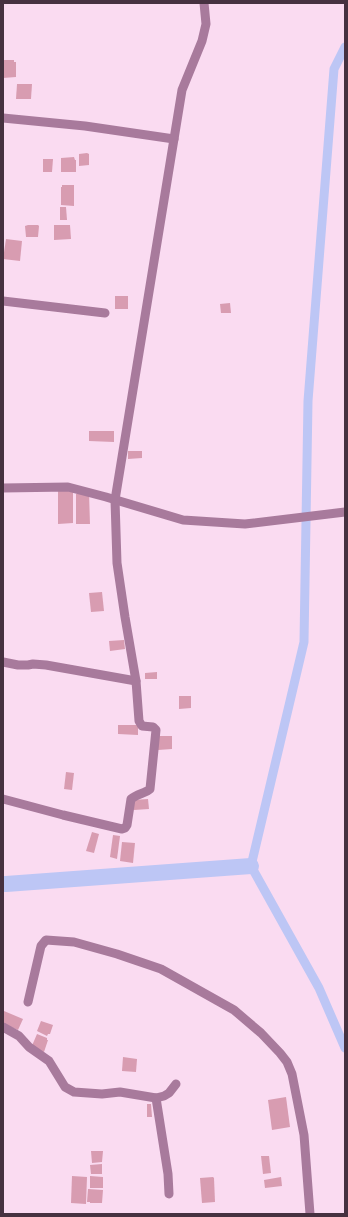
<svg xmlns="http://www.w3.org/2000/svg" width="348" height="1217" viewBox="0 0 348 1217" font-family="Arial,sans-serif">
<rect width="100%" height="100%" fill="#fadbf1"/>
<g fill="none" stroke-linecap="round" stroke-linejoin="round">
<!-- canal -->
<path stroke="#bdc6f5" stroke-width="9" d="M345 47 334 69 308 401 304 642 251 866 319 988 345 1048"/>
<!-- river -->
<path stroke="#bdc6f5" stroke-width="16" d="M3 884H6L251 866"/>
</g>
<!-- building -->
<g fill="#d89cb1">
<path d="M3 60H14V62H16V77L3 78Z"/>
<path d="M17 84H32L31 99H16Z"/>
<path d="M87 153 89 154V165L79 166V154Z"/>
<path d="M74 157 75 160H76V172H61V158Z"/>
<path d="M43 159H53L52 172H43Z"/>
<path d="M62 185H74V206L61 205V187H62Z"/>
<path d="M60 207H66L67 220H60Z"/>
<path d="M28 225H38L39 226 38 237H26L25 226Z"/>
<path d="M54 225H70L71 239 54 240Z"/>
<path d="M6 239 22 241 20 261 3 259Z"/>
<rect x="115" y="296" width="13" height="13"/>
<path d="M230 303 231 313H221L220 304Z"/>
<path d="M89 431H114V442L89 441Z"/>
<path d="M128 451H142V458L128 459Z"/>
<path d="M73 490V523L58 524V491Z"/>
<path d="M89 493 90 524H76V494Z"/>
<path d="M102 592 104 611 91 612 89 593Z"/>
<path d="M124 640 125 649 110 651 109 641Z"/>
<path d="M157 672V679H145V673Z"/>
<path d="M179 696H191V708L179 709Z"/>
<path d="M118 725H138V735L118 734Z"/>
<path d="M158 736H172V749L158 750Z"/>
<path d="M66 772 74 773 72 790 64 789Z"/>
<path d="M148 799 149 809 134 810 133 800Z"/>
<path d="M92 832 99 834 94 853 86 851Z"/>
<path d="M113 835 120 836 117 859 110 857Z"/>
<path d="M122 842 135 843 133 863 120 861Z"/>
<path d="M4 1011 23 1019 18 1030 3 1024V1014Z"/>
<path d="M41 1021 53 1025 50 1034H48L47 1036 37 1031Z"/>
<path d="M37 1034 47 1038V1040H48L44 1052 31 1048Z"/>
<path d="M123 1057 137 1059 136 1072 122 1071Z"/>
<path d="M286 1097 290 1127 272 1130 268 1100Z"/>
<path d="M147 1104H151L152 1117H147Z"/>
<path d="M91 1151H103L102 1162 92 1163Z"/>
<path d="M261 1156H269L271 1173 263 1174Z"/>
<path d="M102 1164V1174H91L90 1165Z"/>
<path d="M72 1176 87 1177 86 1204 71 1203Z"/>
<path d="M90 1176 103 1177V1188H90Z"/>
<path d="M213 1177 214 1178 215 1202 202 1203 200 1178Z"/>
<path d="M281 1177 282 1186 265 1188 264 1180Z"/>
<path d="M88 1189 103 1190 102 1203H90V1202H87Z"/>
</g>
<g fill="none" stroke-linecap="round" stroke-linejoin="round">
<!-- minor -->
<g stroke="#a87a9c" stroke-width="9">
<path d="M3 118 85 126 174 139"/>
<path d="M3 301 105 313"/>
<path d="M3 488 68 487 106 497 183 520 245 524 345 512"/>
<path d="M3 662 18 665H28L33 664 46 665 136 681"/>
<path d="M3 799 63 815 122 829 125 828 127 825 131 799C137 794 146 793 150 789L156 730 153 727 142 726 139 721 136 681 125 617 117 563 115 500 182 90 202 41 206 24 204 3"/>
<path d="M28 1002 41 946 46 940 74 942 117 954 161 969 234 1010 261 1033 280 1053 287 1062 292 1074 304 1135 310 1214"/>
<path d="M3 1027 19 1036 29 1047 49 1061 65 1087 74 1092 102 1094 120 1092 156 1098 164 1096 169 1093 176 1084"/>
<path d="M156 1098 168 1174 169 1194"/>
</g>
</g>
<!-- border -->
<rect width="348" height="1217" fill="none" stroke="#463140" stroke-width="8"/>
</svg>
